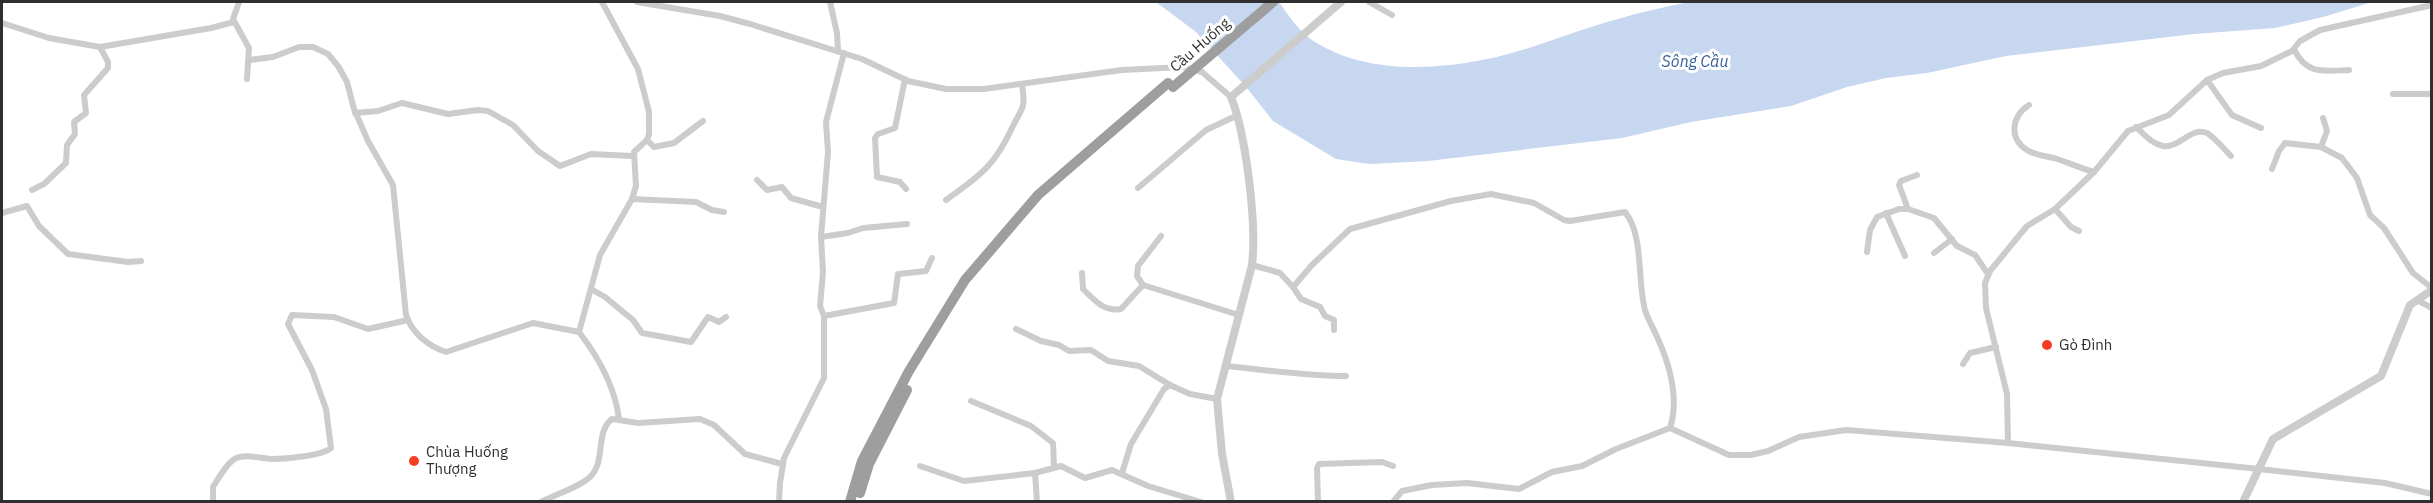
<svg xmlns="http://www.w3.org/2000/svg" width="2433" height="503" viewBox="0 0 2433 503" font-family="'IBM Plex Sans',sans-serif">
<rect width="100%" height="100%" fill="#fff"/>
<!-- water -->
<path fill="#c6d7ef" d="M1156 2H1279C1288 15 1301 34 1315 42 1368 75 1438 70 1497 57 1538 47 1577 30 1618 19 1641 12 1665 7 1689 2H2372L2323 17 2275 28 2194 34 2006 56 1927 73 1886 78 1847 87 1791 106 1691 122 1622 138 1428 161 1369 164 1336 159 1273 121 1247 88 1196 32Z"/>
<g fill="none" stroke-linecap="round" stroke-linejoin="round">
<!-- minor -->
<g stroke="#ccc" stroke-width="6">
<path d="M239 2 233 19 249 48 247 79"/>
<path d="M637 2 720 16 750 24 862 59 908 81 946 89H984L1122 70 1183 67 1202 72 1231 97"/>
<path d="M830 2 837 33 838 51"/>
<path d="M1369 2 1392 15"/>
<path d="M2 23 49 38 100 47 211 28 234 22"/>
<path d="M2294 49C2306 75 2323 71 2349 70"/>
<path d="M249 60 273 57 299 47H313L328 54 338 66 347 82 354 109 368 141 393 185 406 315C412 333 428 346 446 352L533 323 579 332C599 358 615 386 619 419"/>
<path d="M905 79 895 128 878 134 875 138 877 177 900 182 906 189"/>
<path d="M2207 80 2232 115 2261 128"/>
<path d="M2393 94H2432"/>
<path d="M2029 105C2012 116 2008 138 2027 150 2034 155 2045 156 2054 158 2067 162 2080 168 2094 172"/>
<path d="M355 113 378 111 402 103 448 114 478 110 488 111 513 125 538 151 560 166 591 154 632 156"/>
<path d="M2136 127C2144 134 2152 144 2163 146 2178 149 2192 126 2207 133 2215 138 2224 149 2231 156"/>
<path d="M647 140 654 147 674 143 703 121"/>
<path d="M2321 147 2327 131 2323 118"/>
<path d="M2272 169 2279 151 2285 143 2321 147 2342 158 2357 178 2370 215 2384 228 2413 273 2432 288"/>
<path d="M757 180 767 190 782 187 791 198 823 207"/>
<path d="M1138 188 1206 130 1238 115"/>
<path d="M32 190 44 184 66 163 67 145 75 134 74 122 86 113 84 95 108 68V62L100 47"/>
<path d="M632 199 696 202 712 210 724 212"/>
<path d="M946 200C979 176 994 167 1012 128 1022 107 1026 110 1022 85"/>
<path d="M1908 209 1899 185 1901 181 1917 175"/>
<path d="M2055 209 2071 227 2079 231"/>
<path d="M2 213 27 206 39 226 68 254 128 262 141 261"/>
<path d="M1886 213 1905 256"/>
<path d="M1161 236 1138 266 1137 276 1143 285 1239 315"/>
<path d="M821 237 848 233 863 228 907 224"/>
<path d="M1867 252 1870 230 1877 217 1899 209H1908L1934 218 1957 246 1975 255 1988 274"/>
<path d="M1934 253 1952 239"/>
<path d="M1252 265 1280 273 1293 287 1301 299 1320 307 1325 316 1334 320V330"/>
<path d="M1082 273 1083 289C1094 300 1104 312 1121 309L1143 285"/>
<path d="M1293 287 1312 265 1350 229 1451 201 1491 194 1534 203 1564 220 1570 221 1625 212C1644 235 1637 280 1645 310 1648 320 1654 329 1658 339 1670 366 1679 400 1670 428"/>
<path d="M591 289 605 297 633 320 642 333 691 342 708 317 719 322 726 317"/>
<path d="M2417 300 2432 308"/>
<path d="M824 316 894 303 898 274 926 271 932 258"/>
<path d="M1016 329 1041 341 1059 345 1069 351 1091 350 1108 361 1139 366 1170 385 1190 394 1217 399"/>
<path d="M579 332 600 255 632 199 636 186 634 152 647 140 649 134V112L638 69 602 2"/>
<path d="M1963 364 1970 353 1996 347"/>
<path d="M1226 366C1266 370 1306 376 1346 376"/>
<path d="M971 401 1031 426 1053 443 1054 467"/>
<path d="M2008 443 2007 394 1986 308 1985 283 1990 271 2027 226 2055 209 2094 172 2128 131 2169 115 2207 80 2223 73 2261 66 2292 51 2300 41 2320 30 2432 5"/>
<path d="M920 466 964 481 1035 473 1061 466 1085 478 1112 470 1148 486 1201 502"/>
<path d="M1035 473 1037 502"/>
<path d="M1122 473 1131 444 1164 389 1170 385"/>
<path d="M213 502V487C218 479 225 466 233 460 244 453 259 458 271 459 284 459 322 456 331 448L326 409 312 370 288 324 292 315 334 317 368 329 408 320"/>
<path d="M541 502C554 495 582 486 591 476 606 460 595 432 612 419L638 423 700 419 714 425 745 454 782 464"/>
<path d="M779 502 780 483 784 458 824 378V316L820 306 823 272 821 237 828 152 826 122 844 53"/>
<path d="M1318 502 1317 468 1319 464 1382 462 1393 466"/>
<path d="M1393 502 1402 491 1432 485 1467 483 1519 489 1552 472 1582 466 1616 449 1670 428 1729 455H1751L1768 451 1799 437 1846 430 2008 443 2259 469 2385 483 2432 494"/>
</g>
<!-- tertiary -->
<g stroke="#ccc" stroke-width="8">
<path d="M1231 502 1222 454 1217 399 1252 265C1257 225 1246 134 1231 97L1341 2"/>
<path d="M2243 502 2273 439 2381 376 2410 305 2432 290"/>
</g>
<!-- trunk -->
<g stroke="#9e9e9e" stroke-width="10">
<path d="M860 493 869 464 907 390"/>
<path d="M850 502 862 461 909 371 965 280 1038 195 1168 83"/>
</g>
<!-- trunk-bridge -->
<path stroke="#9e9e9e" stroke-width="10" d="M1173 87 1273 2"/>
</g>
<!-- markers -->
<g fill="#f53e22" stroke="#fff" stroke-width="2">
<circle cx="2047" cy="345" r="6"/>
<circle cx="414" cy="461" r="6"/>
</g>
<g text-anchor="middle" stroke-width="6" stroke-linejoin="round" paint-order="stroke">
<!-- street labels -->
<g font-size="15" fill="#2f2f2f" stroke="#fff">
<text transform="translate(1200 45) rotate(-41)" y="5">Cầu Huống</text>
</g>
<!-- poi labels -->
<g font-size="15" fill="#2f2f2f" stroke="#fff" text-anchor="start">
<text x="2059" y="350">Gò Đình</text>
<text x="426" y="457">Chùa Huống<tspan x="426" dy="17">Thượng</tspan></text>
</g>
<!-- water labels -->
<g font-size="16" font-style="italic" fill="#355e99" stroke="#fff">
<text x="1695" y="67">Sông Cầu</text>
</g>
</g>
<!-- border -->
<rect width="2433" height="503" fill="none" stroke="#2f2f2f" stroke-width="6"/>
</svg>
